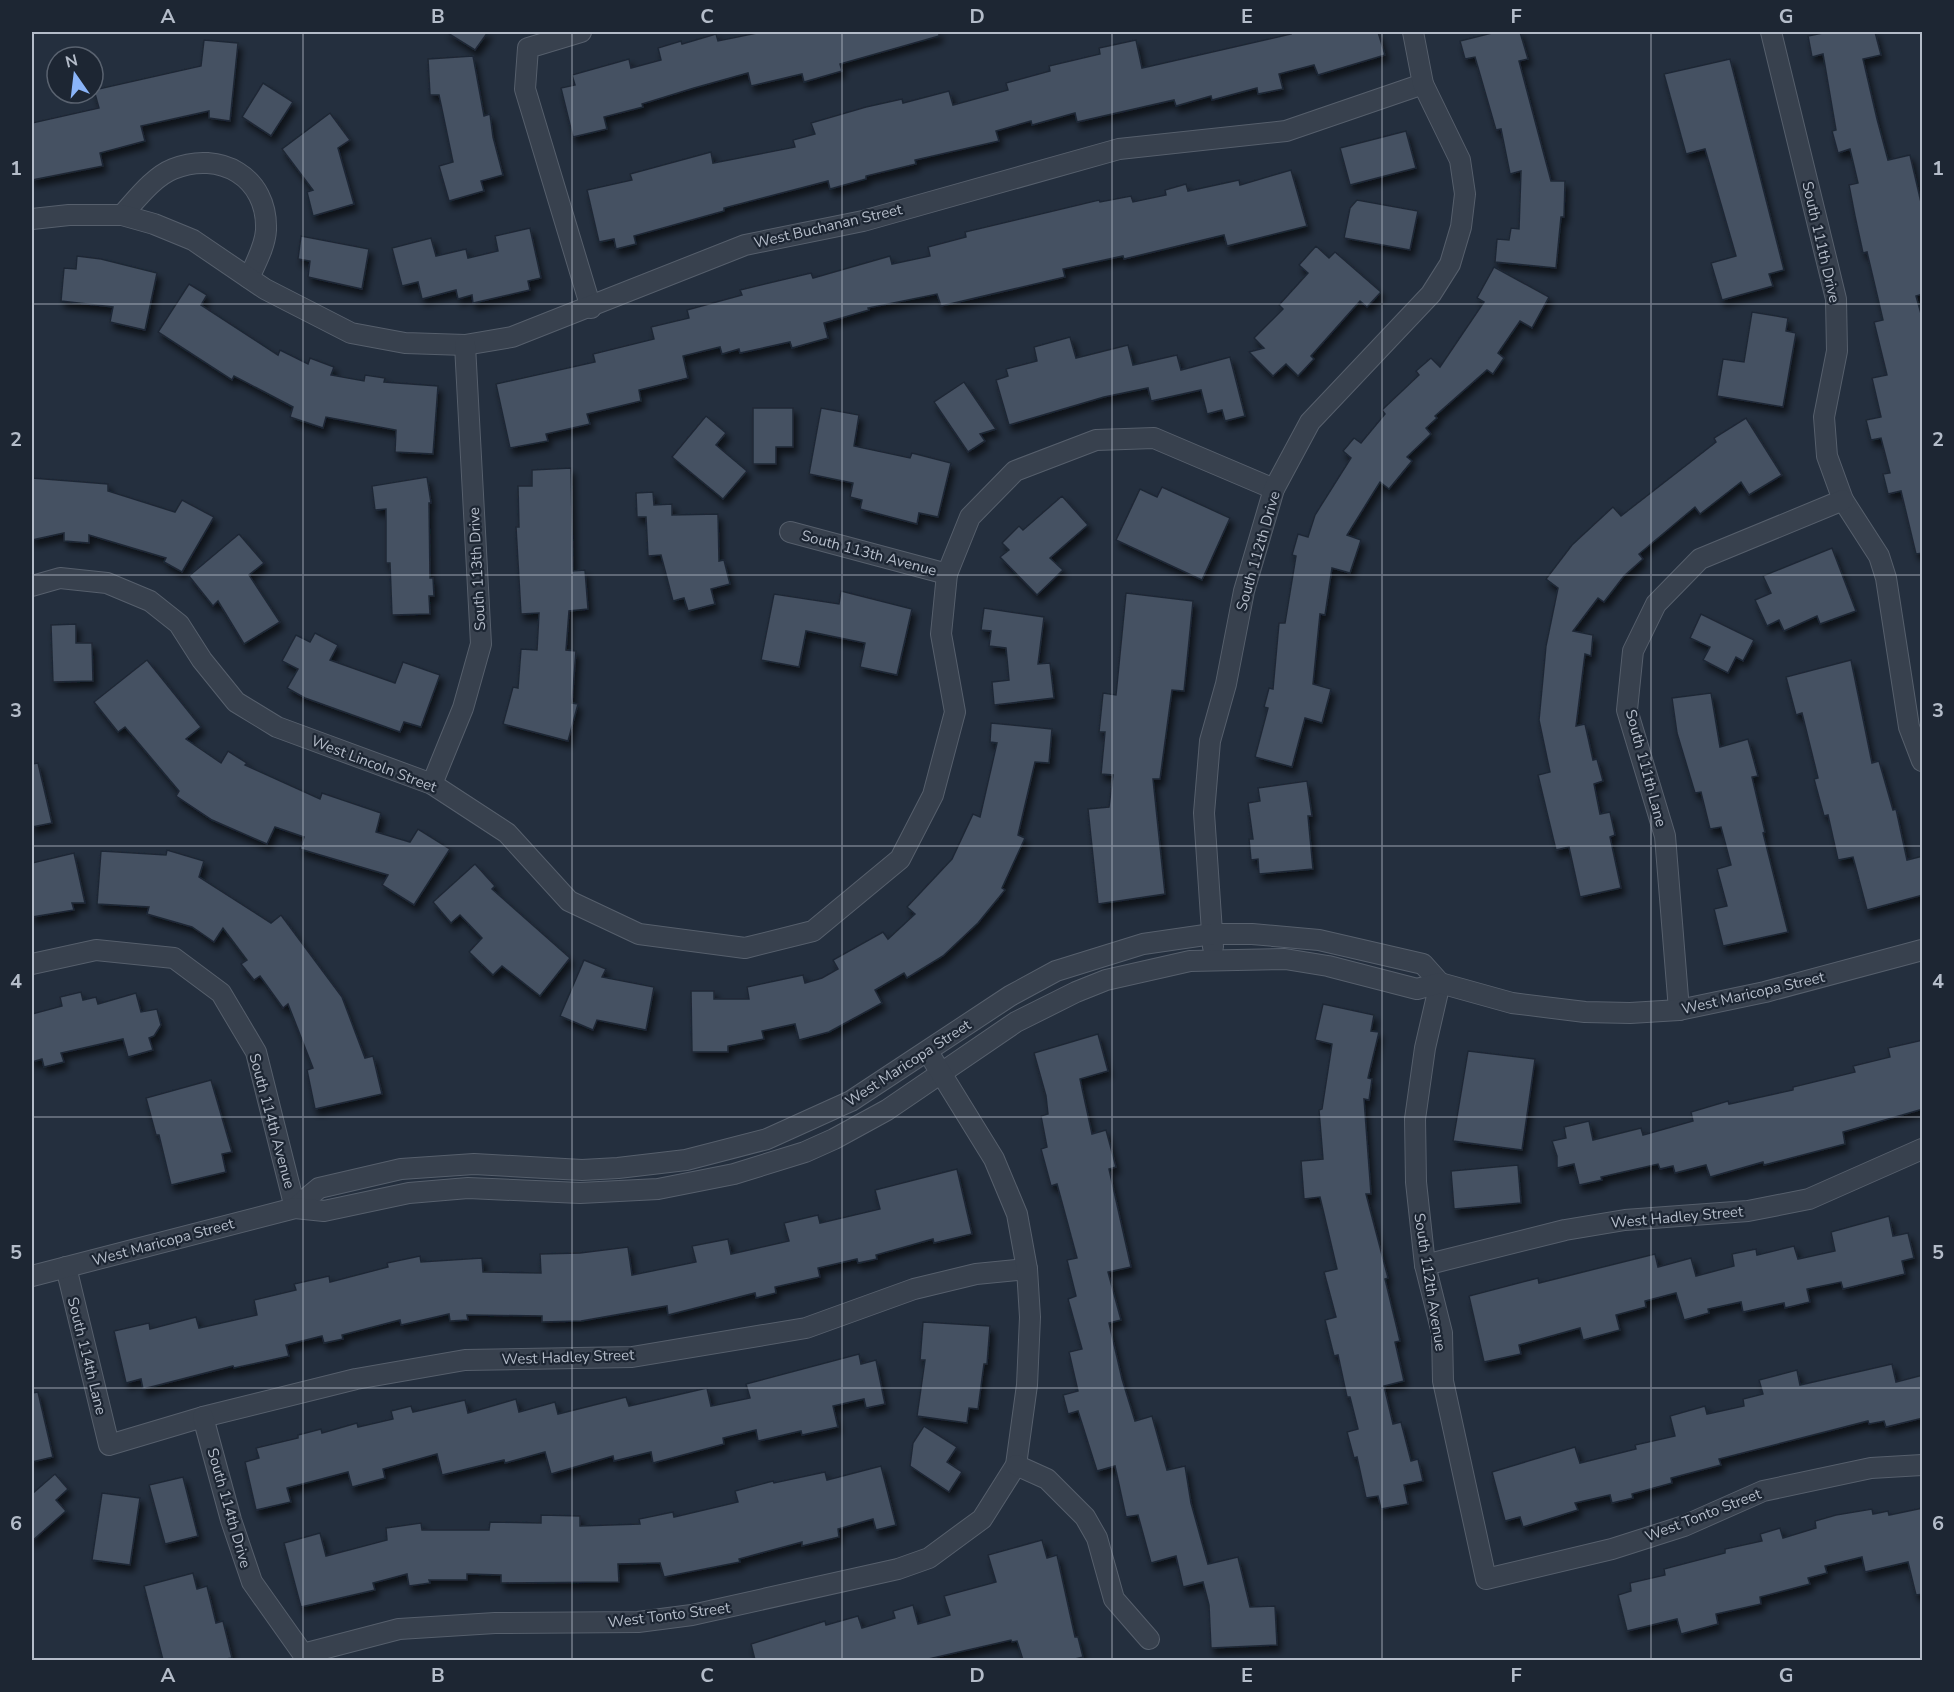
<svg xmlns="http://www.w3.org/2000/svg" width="1954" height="1692" viewBox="0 0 1954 1692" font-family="'Nunito Sans',sans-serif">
<defs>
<filter id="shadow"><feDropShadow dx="3.5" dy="6" stdDeviation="3" flood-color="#0009"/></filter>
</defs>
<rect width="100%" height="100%" fill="#242f3e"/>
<!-- building -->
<g fill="#455162" stroke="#1f2835" stroke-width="1.5" filter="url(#shadow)">
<path d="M446 32H488L475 50Z"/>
<path d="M762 32H939V36L840 64 842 71 804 82 802 74 751 86 748 73 694 88 642 104 643 107 604 117 607 129 573 137 561 88 575 85 572 75 629 59 631 68 661 60 658 48 681 41 682 44 716 34 718 41Z"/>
<path d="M1290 32H1378L1385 55 1318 75 1314 65 1279 74 1283 89 1258 94 1257 88 1212 100 1211 96 1176 106 1174 100 1077 122 1075 113 1032 125 1031 121 996 131 999 141 915 160 916 164 866 176V179L830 189 828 181 724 208V211L634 236 636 244 616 249 614 239 599 242 587 190 632 180 630 174 711 152 713 163 795 147 793 140 815 134 811 123 866 107 902 99 903 103 949 91 953 105 1008 90 1006 83 1050 71 1049 66 1100 54 1099 48 1136 40 1142 68 1291 34Z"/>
<path d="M1496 32H1520L1528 59 1519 61 1551 181H1565L1564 217H1561L1556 268 1495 262 1497 239 1509 240 1511 228 1519 229 1521 171 1510 174 1501 129 1496 130 1475 57 1465 59 1460 41Z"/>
<path d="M1828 32H1875L1881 55 1863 59 1877 119 1888 160 1910 155 1923 211V294L1916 296 1923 321V553L1916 554 1901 491 1888 494 1883 474 1890 473 1881 438 1871 440 1866 420 1881 417 1872 378 1887 375 1874 322 1883 320 1867 252 1863 253 1855 216 1849 185 1858 183 1850 149 1838 153 1832 131 1836 130 1823 54 1812 57 1808 36Z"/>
<path d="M204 40 238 43 230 121 209 118V111L141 126 145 141 100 153 103 166 32 180V123L99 108 94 90 201 66Z"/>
<path d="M473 56 484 116 490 114 493 137 503 175 481 181 484 191 449 201 439 166 453 162 439 95H430L428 59Z"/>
<path d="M1730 59 1784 270 1769 274 1773 286 1722 300 1711 263 1736 256 1705 149 1686 154 1664 74Z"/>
<path d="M263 83 293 102 271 136 242 117Z"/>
<path d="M330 113 350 140 338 148 354 204 313 216 307 192 313 190 282 149Z"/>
<path d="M1406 131 1416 168 1350 185 1340 148Z"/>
<path d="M1291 170 1307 226 1227 246 1224 235 1124 259 1123 256 1063 269 1065 277 941 306 937 294 868 308 869 310 824 323 828 338 792 348 790 342 740 353 739 349 722 354 720 347 683 356 688 378 639 390 641 401 587 414 590 424 546 434 548 441 510 448 496 384 595 362 593 354 654 339 651 327 689 318 687 310 742 295 740 290 811 273 813 278 890 256 892 264 930 256 928 247 966 237 965 232 1099 200 1100 202 1131 196 1133 202 1166 195 1165 190 1186 184 1188 191 1239 180 1240 185Z"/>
<path d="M1357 200 1418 211 1410 250 1344 238 1350 208Z"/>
<path d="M530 228 541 278 528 281 530 290 473 303 472 295 458 299 456 290 422 299 418 282 402 286 392 248 431 238 436 256 466 249 468 258 498 251 495 236Z"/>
<path d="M301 236 369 249 362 289 308 277 310 261 298 259Z"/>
<path d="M1316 246 1329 258 1335 252 1381 292 1367 307 1360 301 1311 356 1314 359 1298 376 1286 364 1273 376 1249 352 1264 348 1254 338 1283 309 1279 305 1308 273 1299 265Z"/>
<path d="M77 256 101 259 157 273 145 330 110 322 113 307 61 301 64 268 76 269Z"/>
<path d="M1494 267 1549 297 1532 328 1520 321 1498 353 1504 358 1493 374 1487 370 1435 416 1437 418 1426 428 1431 434 1407 457 1412 461 1389 489 1380 482 1347 535 1361 540 1350 573 1332 568 1325 615 1320 614 1313 684 1331 689 1322 723 1305 718 1292 767 1255 757 1268 708 1264 707 1269 688 1273 689 1279 623H1285L1296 556 1292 555 1298 534 1308 537 1315 515 1351 458 1343 451 1354 438 1361 443 1385 414 1382 410 1419 375 1416 371 1431 358 1440 367 1484 302 1477 298Z"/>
<path d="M189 284 207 295 201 305 278 355 280 350 308 364 310 358 334 367 331 375 364 381 365 375 385 378 384 382 438 386 433 454 395 452 396 430 326 417 323 428 290 417 293 407 234 376 232 380 158 332Z"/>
<path d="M1752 312 1788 318 1786 331 1796 333 1783 407 1717 396 1723 359 1744 362Z"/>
<path d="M1070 337 1076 358 1128 345 1133 365 1177 355 1181 370 1230 357 1245 416 1225 421 1222 410 1207 414 1201 390 1151 401 1148 388 1104 397 1009 425 996 380 1008 376 1006 369 1037 361 1034 347Z"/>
<path d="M964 382 996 429 980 434 985 441 968 452 934 402Z"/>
<path d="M753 408H793V447H776V464H753Z"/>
<path d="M821 408 859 415 854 446 910 458 912 453 951 463 938 517 919 513 917 524 860 509 862 500 850 497 853 483 809 474Z"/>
<path d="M706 416 726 433 716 445 747 471 723 499 672 457Z"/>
<path d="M1746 418 1782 475 1749 495 1741 482 1700 514 1695 507 1639 554 1643 559 1624 576 1604 602 1598 598 1573 631 1593 635 1591 656 1585 654 1576 726 1585 724 1593 760 1597 759 1603 781 1594 784 1600 814 1610 812 1615 835 1610 837 1621 888 1580 897 1569 847 1556 850 1538 775 1550 772 1539 720 1546 646 1558 588 1546 579 1572 545 1613 507 1621 516 1716 442 1714 438Z"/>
<path d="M571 468 573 571 585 570 588 609 569 611 566 650 576 651 572 703 578 704 568 741 503 724 513 687 518 688 521 649 537 650 539 613 521 614 516 527H519L518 486H532V470Z"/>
<path d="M427 477 431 503H429L430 578H433L434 596H429L430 614 392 615 390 563H386V509L375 510 372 486Z"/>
<path d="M32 478 108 484V491L175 512 182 500 214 517 182 572 164 562 166 558 89 535V543L64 541V533L32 540Z"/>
<path d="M1162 487 1230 518 1202 580 1116 540 1140 489 1157 497Z"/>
<path d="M653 492 654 505 672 504V515L718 514 719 561 724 560 730 584 711 589 715 604 688 611 684 598 673 601 661 555 648 556 646 517H637L636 493Z"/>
<path d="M1062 496 1088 525 1050 558 1063 570 1037 595 1000 557 1009 550 1002 543 1019 526 1023 530Z"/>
<path d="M239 534 264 563 249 575 280 622 244 644 218 601 213 606 189 576Z"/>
<path d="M1832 548 1856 611 1820 624 1817 616 1784 631 1779 620 1767 626 1755 600 1771 593 1763 576Z"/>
<path d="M841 591 912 609 897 675 860 667 865 643 806 631 799 667 761 660 774 594 839 604Z"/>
<path d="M1126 593 1193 601 1184 691 1172 690 1160 779H1153L1165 894 1098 904 1088 809 1109 807 1113 775 1101 774 1105 732H1099L1103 693 1116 695Z"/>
<path d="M984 608 1044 617 1038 664 1050 663 1054 698 994 705 992 682 1009 680 1006 648 989 646 991 631 981 630Z"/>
<path d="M1701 614 1754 640 1743 661 1736 657 1728 673 1703 660 1710 647 1690 638Z"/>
<path d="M76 624V643H92L93 681 53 682 51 625Z"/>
<path d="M315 633 338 645 330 660 395 683 403 662 440 675 421 727 404 722 400 732 305 698 287 688 298 669 282 661 296 635 310 642Z"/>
<path d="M147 660 201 727 186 739 221 763 228 751 247 763 245 765 320 799 322 793 381 813 376 832 410 842 418 829 450 849 414 905 382 885 388 875 300 849 304 837 275 827 267 844 212 820 176 796 179 791 125 727 118 732 94 702Z"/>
<path d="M1851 660 1872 763 1879 761 1893 810 1896 809 1907 860 1923 856V895L1867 910 1853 857 1838 860 1828 815 1824 816 1814 779 1818 778 1802 713 1796 715 1786 677Z"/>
<path d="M1711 693 1720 747 1748 739 1758 776 1752 777 1765 832 1763 833 1788 932 1723 946 1714 909 1727 906 1717 869 1731 865 1721 827 1710 829 1701 792 1695 793 1677 733 1672 698Z"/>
<path d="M991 723 1052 729 1049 763 1035 762 1018 835 1025 838 1002 888 1005 890 978 923 943 956 907 978 904 973 875 990 882 1003 829 1032 799 1040 795 1024 762 1031 764 1039 728 1046V1052H692L691 991H714V999H749L747 987 803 975 805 983 822 978 838 969 833 960 883 932 888 939 915 914 907 907 952 859 973 814 980 817 997 743 990 742Z"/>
<path d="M38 763 52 823 32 827V764Z"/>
<path d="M1307 781 1312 816H1308L1313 869 1259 874 1258 859 1251 860 1249 839H1253L1248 803 1260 801 1258 788Z"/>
<path d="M167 850 204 861 199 877 271 923 281 915 342 997 365 1058 373 1056 382 1094 315 1109 307 1070 313 1068 288 1004 283 1008 260 976 254 980 241 964 247 960 223 928 214 942 192 927 147 914 149 907 97 904 101 851 166 855Z"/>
<path d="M74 853 85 903H72L74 910 32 917V863Z"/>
<path d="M475 864 495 886 492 889 570 958 540 996 502 966 493 975 469 952 482 938 460 915 451 923 433 902Z"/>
<path d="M584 960 606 969 602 977 654 987 646 1030 597 1020 593 1030 560 1016Z"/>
<path d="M81 992 83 1000 96 997 98 1004 136 993 141 1012 157 1009 161 1025 154 1036 149 1038 153 1050 128 1057 123 1039 61 1053 64 1062 44 1067 42 1059 32 1062V1014L62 1006 60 997Z"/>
<path d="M1323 1004 1374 1015 1371 1031 1379 1032 1368 1078 1372 1079 1369 1100 1364 1099 1371 1194H1366L1388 1278 1385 1279 1400 1341 1395 1342 1404 1381 1384 1386 1393 1424 1401 1422 1411 1461 1418 1459 1423 1481 1404 1485 1408 1504 1381 1509 1378 1496 1366 1498 1357 1457 1354 1458 1347 1432 1358 1429 1350 1397H1347L1338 1355 1334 1356 1325 1320 1336 1317 1324 1272 1337 1269 1320 1197 1304 1199 1301 1161 1323 1159 1319 1110 1322 1109 1332 1044 1315 1040Z"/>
<path d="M1098 1034 1108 1071 1080 1079 1092 1134 1106 1130 1116 1167 1109 1169 1131 1267 1108 1272 1121 1320 1109 1323 1122 1379 1135 1421 1152 1416 1167 1470 1185 1466 1191 1503 1208 1564 1238 1557 1250 1607 1275 1606 1277 1645 1211 1648 1209 1605 1203 1582 1183 1587 1176 1556 1151 1563 1138 1515 1126 1517 1115 1466 1097 1471 1078 1411 1068 1414 1063 1395 1078 1391 1069 1352 1082 1349 1068 1299 1076 1296 1067 1260 1077 1258 1057 1184 1051 1186 1041 1149 1047 1147 1041 1116 1048 1114 1046 1096 1034 1053Z"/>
<path d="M1923 1040V1109L1843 1132 1845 1144 1764 1165 1763 1162 1710 1177 1706 1165 1675 1173 1673 1166 1660 1169 1658 1164 1601 1177 1602 1180 1579 1185 1574 1164 1557 1168V1156L1552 1141 1566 1138 1564 1127 1589 1121 1593 1140 1641 1128 1643 1135 1693 1121 1691 1112 1728 1101 1729 1104 1793 1090V1087L1855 1072 1853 1066 1890 1057 1888 1048Z"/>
<path d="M1468 1051 1535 1059 1522 1150 1453 1141Z"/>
<path d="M211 1080 232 1152 222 1154 226 1172 171 1185 159 1135H156L146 1098Z"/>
<path d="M1518 1165 1521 1203 1454 1209 1451 1171Z"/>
<path d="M957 1169 972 1234 934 1243 933 1239 876 1255 877 1259 858 1263 857 1259 818 1268 820 1277 775 1287 776 1293 756 1298 755 1293 668 1315 667 1306 581 1321 542 1322V1316L467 1315 468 1320 450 1321 449 1314 401 1325 400 1320 342 1335 343 1339 324 1343 322 1336 286 1345 289 1356 234 1368 233 1366 143 1389 141 1379 126 1383 114 1331 149 1323 150 1329 196 1317 199 1328 257 1315 254 1300 296 1290 294 1284 329 1276 330 1282 388 1267 387 1263 420 1256 421 1262 482 1258 483 1272 541 1273 540 1254 580 1253 628 1247 632 1275 696 1262 692 1246 728 1239 731 1254 789 1241 784 1223 818 1215 820 1223 880 1209 875 1190Z"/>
<path d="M1889 1216 1893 1236 1908 1233 1914 1258 1902 1261 1905 1274 1843 1289 1841 1282 1807 1289 1810 1302 1785 1308 1784 1303 1743 1312 1741 1302 1708 1309 1709 1313 1684 1320 1676 1293 1645 1301 1646 1307 1616 1315 1620 1330 1583 1340 1580 1328 1519 1345 1521 1354 1484 1362 1469 1296 1538 1278 1539 1283 1655 1254 1658 1267 1691 1258 1696 1276 1734 1266 1732 1254 1756 1249 1757 1255 1794 1246 1798 1259 1835 1251 1831 1232Z"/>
<path d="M923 1322 990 1326 987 1364H984L978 1409 969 1408 967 1423 917 1416 925 1360H920Z"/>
<path d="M859 1354 861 1364 876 1360 885 1404 866 1408 864 1399 833 1406 838 1427 802 1435 801 1431 758 1441 756 1430 723 1438 724 1444 653 1463 651 1452 614 1461 613 1456 551 1474 545 1452 505 1463 504 1460 442 1475 437 1454 383 1469 385 1478 352 1487 348 1472 287 1488 291 1502 256 1510 245 1462 259 1458 256 1448 298 1438V1435L321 1429 322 1433 357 1423 358 1427 393 1419 391 1411 411 1406 413 1412 465 1400 468 1413 516 1399 519 1412 555 1402 558 1414 626 1397 629 1406 707 1388 711 1406 750 1398 746 1384Z"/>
<path d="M1892 1364 1896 1382 1923 1375V1418L1886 1427 1884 1421 1869 1424 1868 1421 1719 1459 1721 1465 1671 1478 1672 1483 1632 1494 1633 1498 1612 1503 1610 1495 1575 1503 1578 1510 1523 1527 1520 1517 1505 1521 1492 1472 1575 1447 1580 1463 1636 1449 1635 1445 1675 1436 1670 1416 1705 1406 1707 1414 1744 1406 1743 1399 1763 1394 1759 1380 1797 1370 1800 1385Z"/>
<path d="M38 1392 53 1457 32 1462V1393Z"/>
<path d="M924 1426 957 1447 947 1462 962 1472 949 1492 910 1466 913 1443Z"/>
<path d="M881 1466 896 1525 876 1530 873 1519 838 1529 839 1537 802 1546V1542L739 1559 740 1562 664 1577 660 1563 618 1564 619 1582 501 1583V1575L467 1574V1580H429L430 1583 409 1586 407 1574 373 1583 375 1590 301 1607 284 1543 320 1533 326 1556 387 1540 386 1528 421 1523 422 1530H489L490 1522 541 1523V1515L580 1516V1526L640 1524 639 1519 673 1512 674 1517 738 1502 735 1491 773 1481 774 1483 825 1472 827 1480Z"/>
<path d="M55 1474 68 1489 56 1500 66 1511 32 1541V1494Z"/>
<path d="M183 1477 198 1536 165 1544 149 1485Z"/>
<path d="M102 1493 140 1498 130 1565 92 1560Z"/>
<path d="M1923 1508V1594L1916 1595 1908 1562 1865 1572 1862 1557 1825 1566 1827 1573 1808 1578 1810 1584 1760 1597 1761 1604 1716 1614 1718 1624 1681 1634 1677 1619 1627 1631 1618 1595 1631 1591 1630 1583 1665 1575 1664 1569 1725 1553V1549L1762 1541 1760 1534 1780 1528 1783 1538 1816 1528 1815 1521 1836 1515 1872 1509 1873 1514 1888 1511 1889 1515Z"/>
<path d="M1042 1540 1047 1558 1057 1555 1075 1637H1078L1083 1657 1071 1660H1023L1017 1641 1012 1642 1011 1640 924 1660H755L751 1644 825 1621 826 1625 858 1616 862 1628 895 1618 893 1611 913 1605 918 1624 950 1615 944 1596 996 1582 988 1555Z"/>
<path d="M193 1573 197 1589 207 1586 216 1623 223 1621 232 1658 220 1660H163L144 1586Z"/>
</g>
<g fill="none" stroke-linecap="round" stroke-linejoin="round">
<defs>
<g id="minor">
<path d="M581 32 528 48 525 89 591 308"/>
<path d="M1771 32 1836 299 1837 351 1824 417 1827 456 1843 500 1879 556 1886 578 1909 727 1922 761"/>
<path d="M122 215C136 200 153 177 173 169 220 150 268 177 266 230 265 247 255 264 249 278"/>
<path d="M32 219 69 215H122L154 224 193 240 265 289 351 333 405 343 465 345 512 337 745 245 863 221 1119 149 1286 131 1423 84"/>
<path d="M790 532 947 574"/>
<path d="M32 586 60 578 107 583 150 601 179 624 202 660 236 702 277 727 432 784 507 833 569 901 639 934 745 948 813 931 900 859 933 795 955 712 941 634 947 574 970 517 1015 471 1096 440 1154 438 1274 489"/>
<path d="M432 784 463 708 481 644 465 345"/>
<path d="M1213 947 1204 813 1210 741 1226 684 1244 591 1274 489 1310 422 1431 294 1450 264 1461 227 1465 194 1460 160 1423 84 1413 32"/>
<path d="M32 964 96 950 174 958 221 993 256 1052 295 1208"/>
<path d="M1440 983 1425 1048 1415 1119 1416 1182 1425 1265 1442 1333 1443 1381 1486 1579 1612 1549 1684 1526 1763 1491 1871 1468 1922 1465"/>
<path d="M1679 1010 1665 836 1627 710 1633 651 1656 604 1700 559 1843 500"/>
<path d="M295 1208 319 1188 401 1169 474 1164 582 1170 618 1168 686 1160 767 1139 851 1101 1010 996 1056 971 1143 944 1212 934H1252L1319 940 1423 964 1440 983"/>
<path d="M1425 1265 1565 1230 1625 1220 1748 1211 1809 1199 1922 1149"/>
<path d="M66 1267 109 1445 203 1417 356 1379 465 1360 632 1357 806 1328 914 1289 976 1274 1027 1269"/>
<path d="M32 1276 295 1208 324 1211 409 1193 468 1188 580 1193 658 1189 734 1174 805 1152 834 1139 887 1110 1016 1022 1076 992 1106 980 1190 961 1285 959 1328 966 1417 989 1440 983 1512 1003 1585 1012 1630 1013 1679 1010 1765 992 1922 950"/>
<path d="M203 1417 231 1520 252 1582 303 1654 399 1629 495 1623 638 1622 692 1615 898 1569 929 1558 982 1519 1016 1465 1027 1385 1030 1317 1027 1269 1017 1214 994 1159 928 1052"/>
<path d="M1016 1465 1047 1479 1085 1517 1097 1538 1114 1599 1149 1639"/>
</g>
</defs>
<!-- minor casing -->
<use href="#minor" stroke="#565f6c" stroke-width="22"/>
<!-- minor -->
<use href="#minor" stroke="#38414e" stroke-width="20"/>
</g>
<!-- grid -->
<path fill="none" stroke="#b4bcc9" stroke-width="1.5" stroke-opacity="0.55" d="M303 32V1660M572 32V1660M842 32V1660M1112 32V1660M1382 32V1660M1651 32V1660M32 304H1922M32 575H1922M32 846H1922M32 1117H1922M32 1388H1922"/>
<g text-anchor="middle" stroke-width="4.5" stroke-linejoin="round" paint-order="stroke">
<!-- street labels -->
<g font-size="15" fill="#b4bcc9" stroke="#1d2633">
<text transform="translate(828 226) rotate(-13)" y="5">West Buchanan Street</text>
<text transform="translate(1821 242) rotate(77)" y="5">South 111th Drive</text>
<text transform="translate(1258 551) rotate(-74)" y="5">South 112th Drive</text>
<text transform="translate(869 553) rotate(15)" y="5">South 113th Avenue</text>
<text transform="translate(477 569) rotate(-93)" y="5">South 113th Drive</text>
<text transform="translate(374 764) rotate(21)" y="5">West Lincoln Street</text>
<text transform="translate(1646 768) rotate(75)" y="5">South 111th Lane</text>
<text transform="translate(1753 993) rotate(-13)" y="5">West Maricopa Street</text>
<text transform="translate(908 1063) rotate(-33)" y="5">West Maricopa Street</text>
<text transform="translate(272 1121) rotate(75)" y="5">South 114th Avenue</text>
<text transform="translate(1677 1217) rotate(-5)" y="5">West Hadley Street</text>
<text transform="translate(163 1242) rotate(-15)" y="5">West Maricopa Street</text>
<text transform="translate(1430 1282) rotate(81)" y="5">South 112th Avenue</text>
<text transform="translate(87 1356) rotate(76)" y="5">South 114th Lane</text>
<text transform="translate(568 1357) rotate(-2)" y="5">West Hadley Street</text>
<text transform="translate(229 1508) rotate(74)" y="5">South 114th Drive</text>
<text transform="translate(1703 1515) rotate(-21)" y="5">West Tonto Street</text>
<text transform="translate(669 1615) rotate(-7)" y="5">West Tonto Street</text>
</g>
</g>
<!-- border -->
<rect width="1954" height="1692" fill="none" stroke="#1d2633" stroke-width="66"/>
<!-- north arrow -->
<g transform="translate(75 75) rotate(346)"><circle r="28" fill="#1d2633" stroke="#59626f" stroke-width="1.5"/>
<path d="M0-4.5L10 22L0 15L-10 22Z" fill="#8ab4f8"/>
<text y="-9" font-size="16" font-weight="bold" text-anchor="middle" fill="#b4bcc9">N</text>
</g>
<rect x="33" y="33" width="1888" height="1626" fill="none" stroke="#b4bcc9" stroke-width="2"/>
<g font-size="20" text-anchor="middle" font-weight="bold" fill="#b4bcc9">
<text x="168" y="23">A</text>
<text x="438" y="23">B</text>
<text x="707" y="23">C</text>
<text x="977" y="23">D</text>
<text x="1247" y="23">E</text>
<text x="1516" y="23">F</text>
<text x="1786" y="23">G</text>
<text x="16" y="175">1</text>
<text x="1938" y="175">1</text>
<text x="16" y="446">2</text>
<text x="1938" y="446">2</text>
<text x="16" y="717">3</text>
<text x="1938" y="717">3</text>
<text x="16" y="988">4</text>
<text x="1938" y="988">4</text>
<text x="16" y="1259">5</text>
<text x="1938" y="1259">5</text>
<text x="16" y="1530">6</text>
<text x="1938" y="1530">6</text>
<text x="168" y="1682">A</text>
<text x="438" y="1682">B</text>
<text x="707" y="1682">C</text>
<text x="977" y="1682">D</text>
<text x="1247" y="1682">E</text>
<text x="1516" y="1682">F</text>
<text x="1786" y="1682">G</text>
</g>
</svg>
